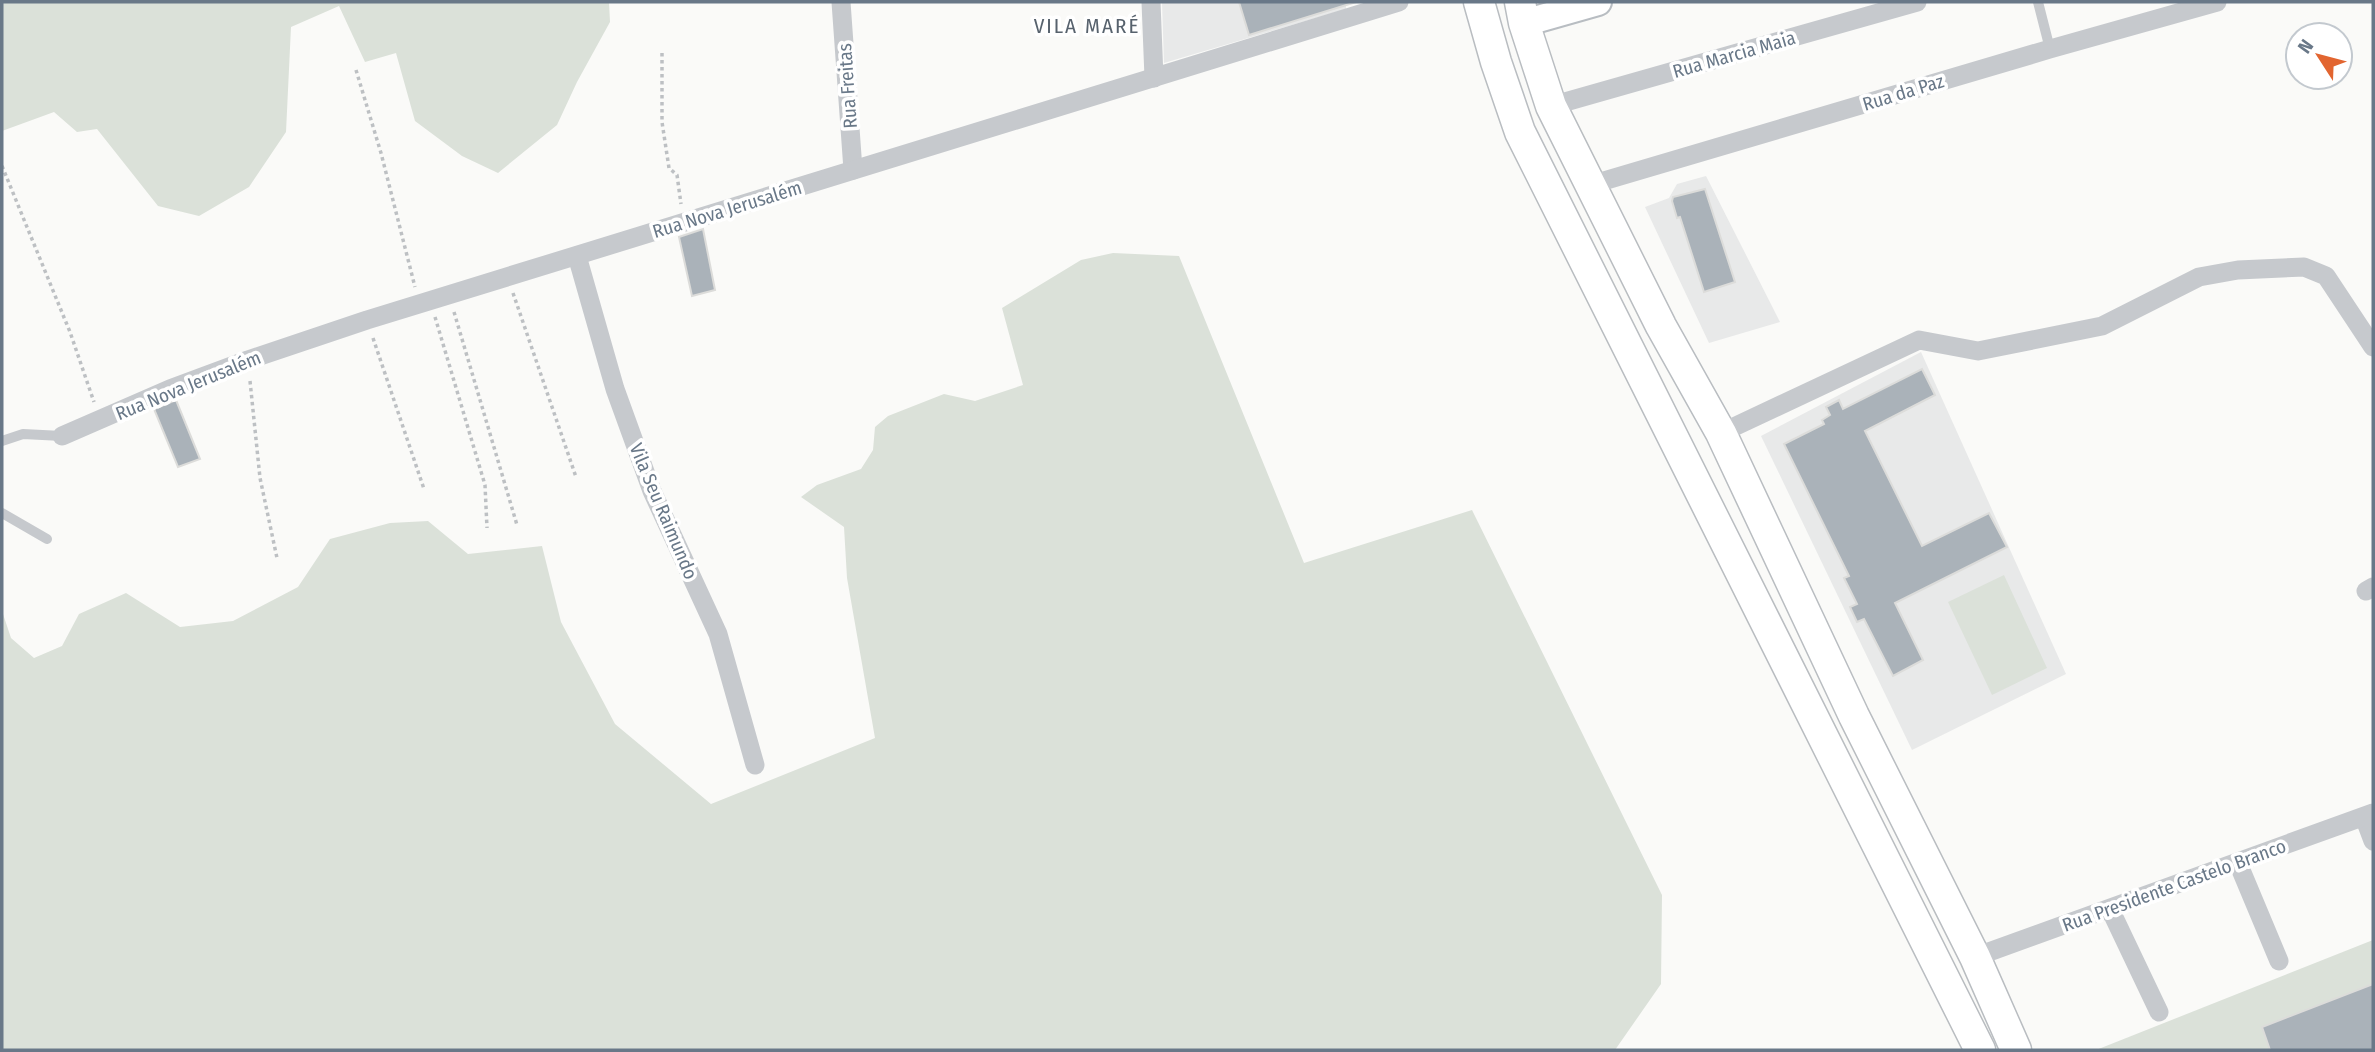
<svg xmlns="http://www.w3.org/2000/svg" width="2375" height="1052" viewBox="0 0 2375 1052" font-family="'Fira Sans Condensed',sans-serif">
<rect width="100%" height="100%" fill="#fafaf8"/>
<!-- built -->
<g fill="#e8e9e9">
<path d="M1162 2H1346V9L1164 63Z"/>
<path d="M1706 176 1780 322 1709 343 1645 207 1669 198 1677 184Z"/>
<path d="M1921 352 2066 674 1912 750 1761 436Z"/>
</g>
<!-- green -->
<g fill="#dbe1d9">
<path d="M2 2H609L610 22 577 82 557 125 498 173 462 156 415 121 396 53 365 62 339 6 291 27 286 132 249 187 199 216 158 206 97 129 77 132 54 112 2 131Z"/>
<path d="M1113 253 1179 256 1304 563 1472 510 1662 895 1661 984 1615 1050H2V611L11 638 34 658 62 646 79 614 126 593 180 627 233 621 298 587 330 539 390 523 428 521 468 554 542 546 561 622 615 724 711 804 875 738 847 578 844 527 801 497 817 485 861 469 873 450 875 427 888 416 944 394 975 401 1023 385 1002 308 1081 260Z"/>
<path d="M2004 575 2047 668 1992 695 1948 602Z"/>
<path d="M2373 940V1050H2096Z"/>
</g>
<!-- building -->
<g fill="#aab2b9" stroke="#dcdcda" stroke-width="2">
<path d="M1239 2H1356L1249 35Z"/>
<path d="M1705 189 1735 282 1704 292 1680 217 1677 218 1672 201 1673 197Z"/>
<path d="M703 229 715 290 692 296 679 237Z"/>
<path d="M1922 369 1935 395 1865 431 1922 546 1989 513 2007 547 1895 603 1923 660 1893 676 1864 619 1857 622 1850 607 1857 604 1844 578 1849 576 1784 444 1824 424 1822 420 1830 415 1826 407 1839 400 1843 409Z"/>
<path d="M176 400 200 459 178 467 154 409Z"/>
<path d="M2373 984V1050H2270L2262 1027Z"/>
</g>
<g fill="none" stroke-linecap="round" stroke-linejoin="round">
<defs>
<path id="secondary" d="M1524 23 1598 2"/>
<g id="primary">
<path d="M1479 2 1496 62 1520 132 1980 1050"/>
<path d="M1520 2 1524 23 1551 106 1661 326 1721 433 1854 716 1975 957 2016 1050"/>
</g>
</defs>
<!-- secondary casing -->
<use href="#secondary" stroke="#b8bdc2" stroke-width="30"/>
<!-- primary casing -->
<use href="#primary" stroke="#b9bdc1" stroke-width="33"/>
<!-- path -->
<g stroke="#bdc0c3" stroke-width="3.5" stroke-dasharray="3.5 3.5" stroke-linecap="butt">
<path d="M662 53V122L669 168 677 175 681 204"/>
<path d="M356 70 381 153 415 287"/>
<path d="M2 166 70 332 94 402"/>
<path d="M513 293 576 477"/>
<path d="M454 312 517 525"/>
<path d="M435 317 485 485 487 528"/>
<path d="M373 338 424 489"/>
<path d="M250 381 260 478 277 558"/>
</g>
<!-- lane -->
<g stroke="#c6c9cd" stroke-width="10">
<path d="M2038 2 2050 49"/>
<path d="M2 441 23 434 62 436"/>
<path d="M2 513 47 539"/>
</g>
<!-- street -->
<g stroke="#c6c9cd" stroke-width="19">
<path d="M841 2 853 170"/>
<path d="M1151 2 1154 78"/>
<path d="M1551 106 1917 2"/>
<path d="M1590 185 2050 49 2217 2"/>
<path d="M577 256 615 389 652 491 718 634 755 765"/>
<path d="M1721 433 1919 340 1978 351 2102 326 2199 277 2238 270 2304 267 2326 276 2373 347"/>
<path d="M62 436 170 389 248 360 367 320 1399 2"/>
<path d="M2366 591 2373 587"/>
<path d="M2364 817 2373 841"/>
<path d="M2238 863 2279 961"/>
<path d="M2110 909 2159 1012"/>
<path d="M1975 957 2373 813"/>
</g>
<!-- secondary -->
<use href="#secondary" stroke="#fff" stroke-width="26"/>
<!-- primary -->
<use href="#primary" stroke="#fff" stroke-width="30"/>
</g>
<g text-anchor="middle" stroke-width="7" stroke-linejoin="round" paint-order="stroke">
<!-- street labels -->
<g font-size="19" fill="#697888" stroke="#fff">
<text transform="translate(1734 54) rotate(-16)" y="7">Rua Marcia Maia</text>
<text transform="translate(847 86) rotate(-94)" y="7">Rua Freitas</text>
<text transform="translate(1903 92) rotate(-17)" y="7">Rua da Paz</text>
<text transform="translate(727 209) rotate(-17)" y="7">Rua Nova Jerusalém</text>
<text transform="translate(188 385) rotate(-22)" y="7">Rua Nova Jerusalém</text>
<text transform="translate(664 511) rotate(67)" y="7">Vila Seu Raimundo</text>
<text transform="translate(2174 885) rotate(-20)" y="7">Rua Presidente Castelo Branco</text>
</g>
<!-- neighbourhood labels -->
<g font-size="21" letter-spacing="2" fill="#57626d" stroke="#fff">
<text x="1087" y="33">VILA MARÉ</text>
</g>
</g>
<!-- border -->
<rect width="2375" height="1052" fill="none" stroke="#697888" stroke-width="7"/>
<!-- north arrow -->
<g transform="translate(2319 56) rotate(306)"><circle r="33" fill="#ffffff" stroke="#c3c9cf" stroke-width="2"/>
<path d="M0-5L12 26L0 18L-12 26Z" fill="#e26530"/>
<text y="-10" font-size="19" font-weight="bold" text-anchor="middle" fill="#697888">N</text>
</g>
</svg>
